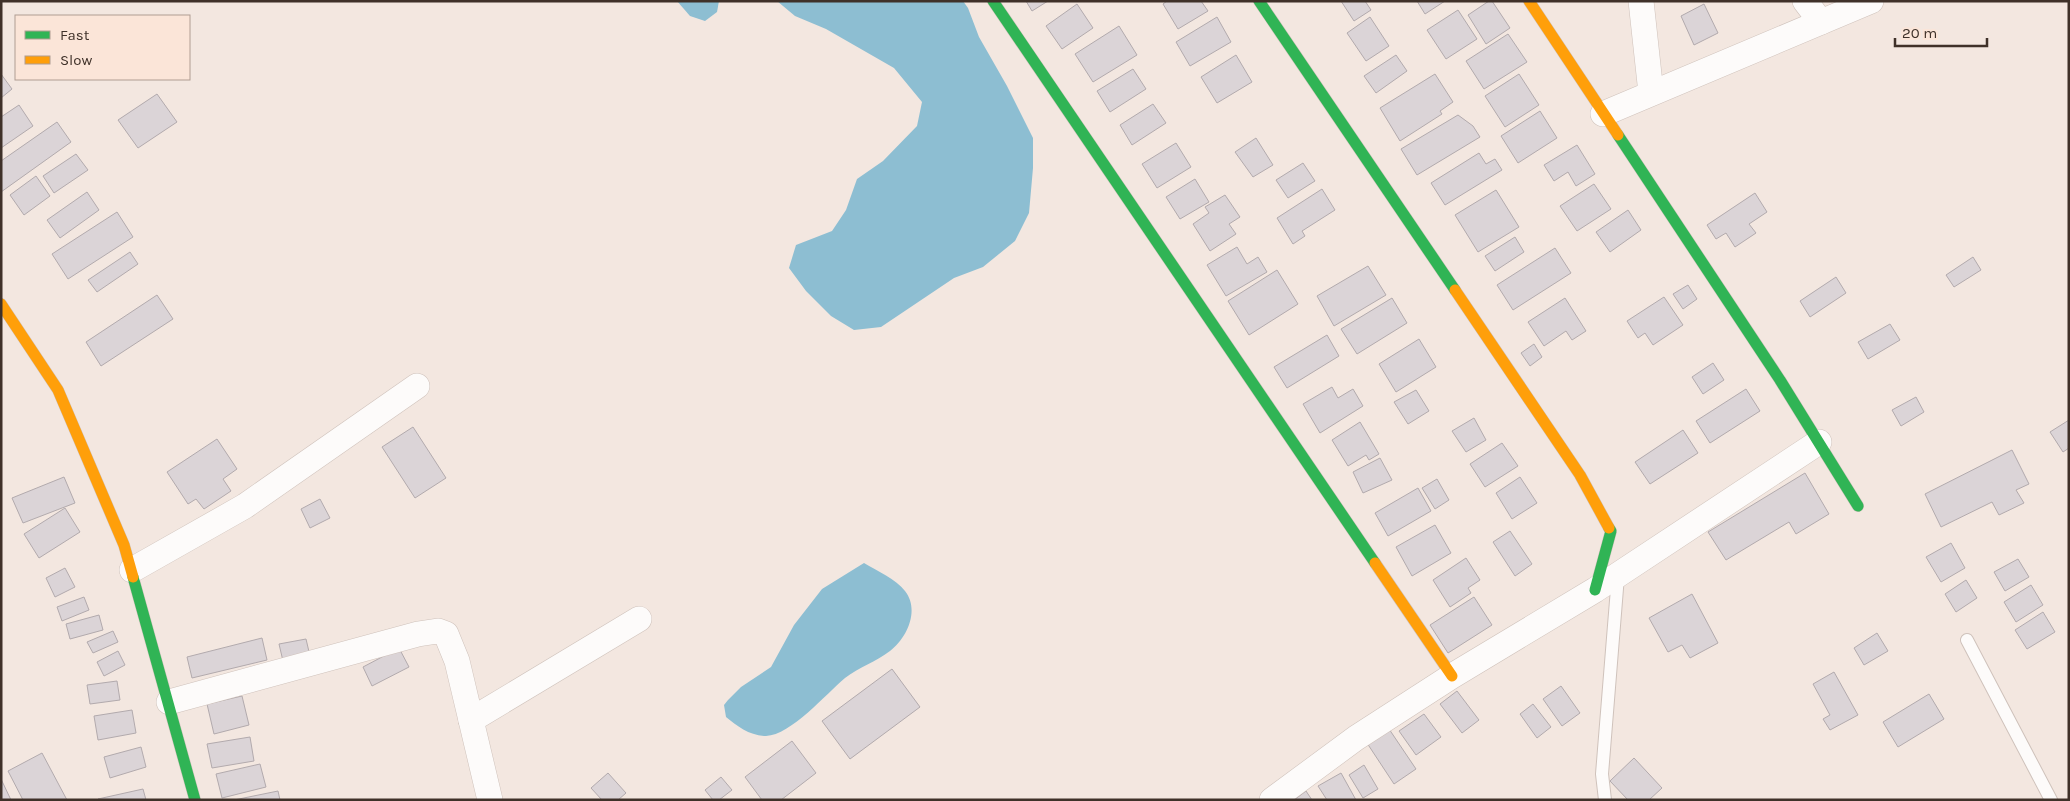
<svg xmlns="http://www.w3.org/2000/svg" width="2070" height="801" viewBox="0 0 2070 801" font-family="Karla,sans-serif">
<rect width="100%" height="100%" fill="#f3e7e0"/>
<!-- water -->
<g fill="#8dbed2">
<path d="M677 1H719L717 12 705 21 690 16Z"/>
<path d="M777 1H963L968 8 979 37 1007 86 1033 138V168L1029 213 1015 241 983 267 954 278 881 327 854 330 831 316 806 291 789 268 796 245 832 231 846 210 857 179 883 161 917 126 922 102 894 68 826 29 795 16Z"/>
<path d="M864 563C877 571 896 579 905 591 920 610 907 638 890 651 876 662 859 667 845 678 826 694 791 735 766 736 750 736 737 726 726 717L724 705 728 700 741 687 771 667 794 625 822 589Z"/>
</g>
<!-- building -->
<g fill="#dbd4d7" stroke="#b2aaad">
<path d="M1026 1H1048L1032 11Z"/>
<path d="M1167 1H1201L1208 11 1178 29 1163 4Z"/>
<path d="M1341 1H1365L1371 10 1354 21Z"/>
<path d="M1417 1H1445L1425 14Z"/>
<path d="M1489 1H1492L1510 28 1486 44 1468 15Z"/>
<path d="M1077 4 1093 28 1062 49 1046 26Z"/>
<path d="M1704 4 1718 33 1694 45 1681 16Z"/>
<path d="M1458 10 1477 39 1446 59 1427 30Z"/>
<path d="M1217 17 1231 42 1190 66 1176 42Z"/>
<path d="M1370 17 1389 46 1366 61 1347 33Z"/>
<path d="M1119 26 1137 55 1093 82 1075 54Z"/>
<path d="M1508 34 1527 62 1484 89 1466 61Z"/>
<path d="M1236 55 1252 82 1217 103 1201 77Z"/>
<path d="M1396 55 1407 71 1376 93 1364 76Z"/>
<path d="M1133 69 1146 89 1110 112 1097 91Z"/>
<path d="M1 74 12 89 1 98Z"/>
<path d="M1435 74 1453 102 1440 111 1442 114 1400 141 1380 108Z"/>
<path d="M1519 74 1539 105 1505 127 1485 96Z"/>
<path d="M157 94 177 122 138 148 118 120Z"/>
<path d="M1153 104 1166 123 1132 145 1120 125Z"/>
<path d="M19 105 33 126 1 148V117Z"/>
<path d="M1540 111 1557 138 1518 163 1501 136Z"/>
<path d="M1458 115 1473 126 1480 137 1417 175 1401 149Z"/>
<path d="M57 122 71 142 1 192V161Z"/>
<path d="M1256 138 1273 165 1253 177 1235 152Z"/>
<path d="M1176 143 1191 167 1157 188 1142 164Z"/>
<path d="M1577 145 1595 174 1576 186 1568 172 1554 181 1544 165Z"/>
<path d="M1479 153 1486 164 1495 159 1502 170 1445 205 1431 183Z"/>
<path d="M76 154 88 170 54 193 43 176Z"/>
<path d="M1303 163 1315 181 1288 198 1276 180Z"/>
<path d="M36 176 50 196 24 215 10 195Z"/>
<path d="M1195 179 1209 202 1180 219 1166 197Z"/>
<path d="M1594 184 1611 209 1577 231 1560 206Z"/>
<path d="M1322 189 1335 210 1302 231 1305 236 1293 244 1277 218Z"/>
<path d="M1496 190 1519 227 1478 252 1455 215Z"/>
<path d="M87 192 99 210 60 238 47 220Z"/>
<path d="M1755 193 1767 212 1749 224 1756 233 1735 247 1726 233 1716 239 1707 225Z"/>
<path d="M1225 195 1240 217 1229 224 1236 234 1210 251 1193 224 1209 213 1205 207Z"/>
<path d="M1628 210 1641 230 1610 252 1596 232Z"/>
<path d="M117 212 133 237 68 279 52 254Z"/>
<path d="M1515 237 1524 252 1495 271 1485 256Z"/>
<path d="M1237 247 1247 264 1258 257 1267 272 1226 296 1207 265Z"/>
<path d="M1555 248 1571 273 1513 310 1497 285Z"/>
<path d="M130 252 138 264 97 292 88 280Z"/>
<path d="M1973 257 1981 270 1954 287 1946 275Z"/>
<path d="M1368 266 1386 295 1334 326 1317 296Z"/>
<path d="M1277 270 1298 304 1249 335 1228 301Z"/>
<path d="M1836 277 1846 293 1810 317 1800 301Z"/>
<path d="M1688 285 1697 299 1683 309 1673 294Z"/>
<path d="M157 295 173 319 101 366 86 342Z"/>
<path d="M1664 297 1683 325 1653 345 1645 333 1638 338 1627 321Z"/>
<path d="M1392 298 1407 323 1357 354 1341 329Z"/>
<path d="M1565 298 1586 331 1572 340 1566 331 1544 346 1528 322Z"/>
<path d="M1890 324 1900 340 1868 359 1858 342Z"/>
<path d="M1327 335 1339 356 1287 388 1274 367Z"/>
<path d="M1419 339 1436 367 1396 392 1379 364Z"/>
<path d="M1534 344 1542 357 1530 366 1521 353Z"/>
<path d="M1713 363 1724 380 1703 394 1692 377Z"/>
<path d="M1332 387 1338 398 1353 389 1363 406 1320 433 1303 404Z"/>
<path d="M1746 389 1760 411 1710 443 1696 421Z"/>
<path d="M1416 390 1429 411 1408 424 1394 402Z"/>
<path d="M1916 397 1924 412 1901 426 1892 410Z"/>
<path d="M1474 418 1486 440 1466 452 1452 431Z"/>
<path d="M2069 420V448L2063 452 2050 432Z"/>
<path d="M1360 422 1379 454 1369 460 1366 455 1348 466 1332 440Z"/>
<path d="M413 427 446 478 415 498 382 447Z"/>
<path d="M1683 430 1698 453 1650 484 1635 462Z"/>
<path d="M217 439 237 469 223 479 231 491 204 509 196 499 188 504 167 472Z"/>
<path d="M1502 443 1518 466 1485 487 1470 464Z"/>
<path d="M2012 450 2029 484 2016 490 2024 503 1999 515 1992 502 1941 527 1925 494Z"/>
<path d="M1380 458 1392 480 1363 493 1353 472Z"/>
<path d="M1805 473 1829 514 1796 534 1789 522 1726 560 1708 532Z"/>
<path d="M64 477 75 503 23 523 12 498Z"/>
<path d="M1520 477 1537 503 1512 519 1496 493Z"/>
<path d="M1437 479 1449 500 1435 509 1422 488Z"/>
<path d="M1418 488 1431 511 1388 536 1375 513Z"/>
<path d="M320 499 330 518 310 528 301 509Z"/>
<path d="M65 508 80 532 39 558 24 534Z"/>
<path d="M1435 525 1451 553 1412 576 1396 547Z"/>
<path d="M1510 531 1532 564 1515 576 1493 542Z"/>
<path d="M1951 543 1965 568 1941 582 1926 557Z"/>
<path d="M1466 558 1480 580 1468 588 1471 593 1450 607 1433 580Z"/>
<path d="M2018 559 2029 577 2005 591 1994 572Z"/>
<path d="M65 568 75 587 55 597 46 578Z"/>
<path d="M1966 580 1977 598 1956 612 1945 594Z"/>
<path d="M2031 585 2043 605 2016 622 2004 602Z"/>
<path d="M1692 594 1718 643 1690 658 1682 645 1668 652 1649 618Z"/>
<path d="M84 597 89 610 62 621 57 607Z"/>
<path d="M1474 597 1492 625 1448 653 1430 625Z"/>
<path d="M2043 612 2055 632 2027 649 2015 630Z"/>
<path d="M99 615 103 630 70 639 66 624Z"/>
<path d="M113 631 118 642 93 653 87 642Z"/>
<path d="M1877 633 1888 651 1864 665 1854 648Z"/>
<path d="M262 638 267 660 192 678 187 657Z"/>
<path d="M306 639 310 656 283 661 279 644Z"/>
<path d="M399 648 409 667 372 686 363 667Z"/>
<path d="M118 651 125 665 104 676 97 662Z"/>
<path d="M892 669 920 707 850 759 822 721Z"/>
<path d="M1834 672 1858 715 1830 730 1823 719 1830 715 1813 684Z"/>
<path d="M117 681 120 700 90 704 87 685Z"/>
<path d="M1561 686 1580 713 1562 726 1543 699Z"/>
<path d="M1457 691 1479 720 1462 733 1440 704Z"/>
<path d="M1929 694 1944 719 1898 747 1883 722Z"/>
<path d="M242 696 249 725 214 734 207 704Z"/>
<path d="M1533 704 1551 727 1537 738 1520 714Z"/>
<path d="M132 710 136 733 98 740 94 716Z"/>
<path d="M1424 714 1441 737 1416 755 1399 731Z"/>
<path d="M1387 726 1416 769 1394 784 1365 740Z"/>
<path d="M250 737 254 761 212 768 207 744Z"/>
<path d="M792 741 816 773 781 800H762L745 777Z"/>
<path d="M141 747 146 767 110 778 104 757Z"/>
<path d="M42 753 67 800H23L8 771Z"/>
<path d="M1634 758 1662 788 1649 800H1628L1610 781Z"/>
<path d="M260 764 266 787 222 798 216 774Z"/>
<path d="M1364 765 1378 789 1363 798 1349 775Z"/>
<path d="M608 773 626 793 618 800H602L591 788Z"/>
<path d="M1341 773 1356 800H1327L1318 786Z"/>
<path d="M721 777 732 790 719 800H713L705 790Z"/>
<path d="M1 779 11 800H1Z"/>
<path d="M143 789 146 800 98 799Z"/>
<path d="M278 791 280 800H234Z"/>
<path d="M1306 791 1312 800H1294Z"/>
</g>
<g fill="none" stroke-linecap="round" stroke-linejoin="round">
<defs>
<g id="lane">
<path d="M1967 640 2051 800"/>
<path d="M1605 800 1602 774 1618 576"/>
</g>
<g id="street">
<path d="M1641 1 1651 93"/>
<path d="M1805 1 1821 22"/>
<path d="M1603 114 1871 1"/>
<path d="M132 570 245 506 417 386"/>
<path d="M169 702 418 634 438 631 446 634 457 661 490 800"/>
<path d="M471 720 639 619"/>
<path d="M1272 800 1356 738 1452 676 1595 590 1819 442"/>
</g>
<g id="fast">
<path d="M993 1 1375 563"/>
<path d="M1259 1 1455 290"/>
<path d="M1618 135 1780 380 1858 506"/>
<path d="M133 577 195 800"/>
<path d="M1595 590 1611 531 1609 528"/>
</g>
<g id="slow">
<path d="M1529 1 1618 135"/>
<path d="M1455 290 1580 475 1609 528"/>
<path d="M1 304 58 390 124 545 133 577"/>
<path d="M1375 563 1452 676"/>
</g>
</defs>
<!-- lane casing -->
<use href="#lane" stroke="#cfc2bb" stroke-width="14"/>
<!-- street casing -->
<use href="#street" stroke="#cfc2bb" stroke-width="26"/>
<!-- fast casing -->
<use href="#fast" stroke="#cfc2bb" stroke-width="12"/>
<!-- slow casing -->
<use href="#slow" stroke="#cfc2bb" stroke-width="12"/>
<!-- lane -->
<use href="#lane" stroke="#fdfbfa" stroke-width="12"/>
<!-- street -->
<use href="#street" stroke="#fdfbfa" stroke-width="25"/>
<!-- fast -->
<use href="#fast" stroke="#30b455" stroke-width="11"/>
<!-- slow -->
<use href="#slow" stroke="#ff9f0a" stroke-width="11"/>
</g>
<!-- border -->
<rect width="2070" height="801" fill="none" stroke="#3f3129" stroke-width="5"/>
<!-- legend -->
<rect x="15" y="15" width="175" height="65" fill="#fbe5d8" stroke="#b09d92"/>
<rect x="25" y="31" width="25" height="8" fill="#30b455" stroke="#b09d92"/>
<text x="60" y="40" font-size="15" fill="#3f3129">Fast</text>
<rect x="25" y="56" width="25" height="8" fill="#ff9f0a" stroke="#b09d92"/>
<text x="60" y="65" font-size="15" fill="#3f3129">Slow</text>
<!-- scale -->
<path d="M1895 38v8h92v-8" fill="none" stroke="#3f3129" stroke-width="2.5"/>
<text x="1902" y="38" font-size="15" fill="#3f3129" stroke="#fbe5d8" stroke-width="4" paint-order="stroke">20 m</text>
</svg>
